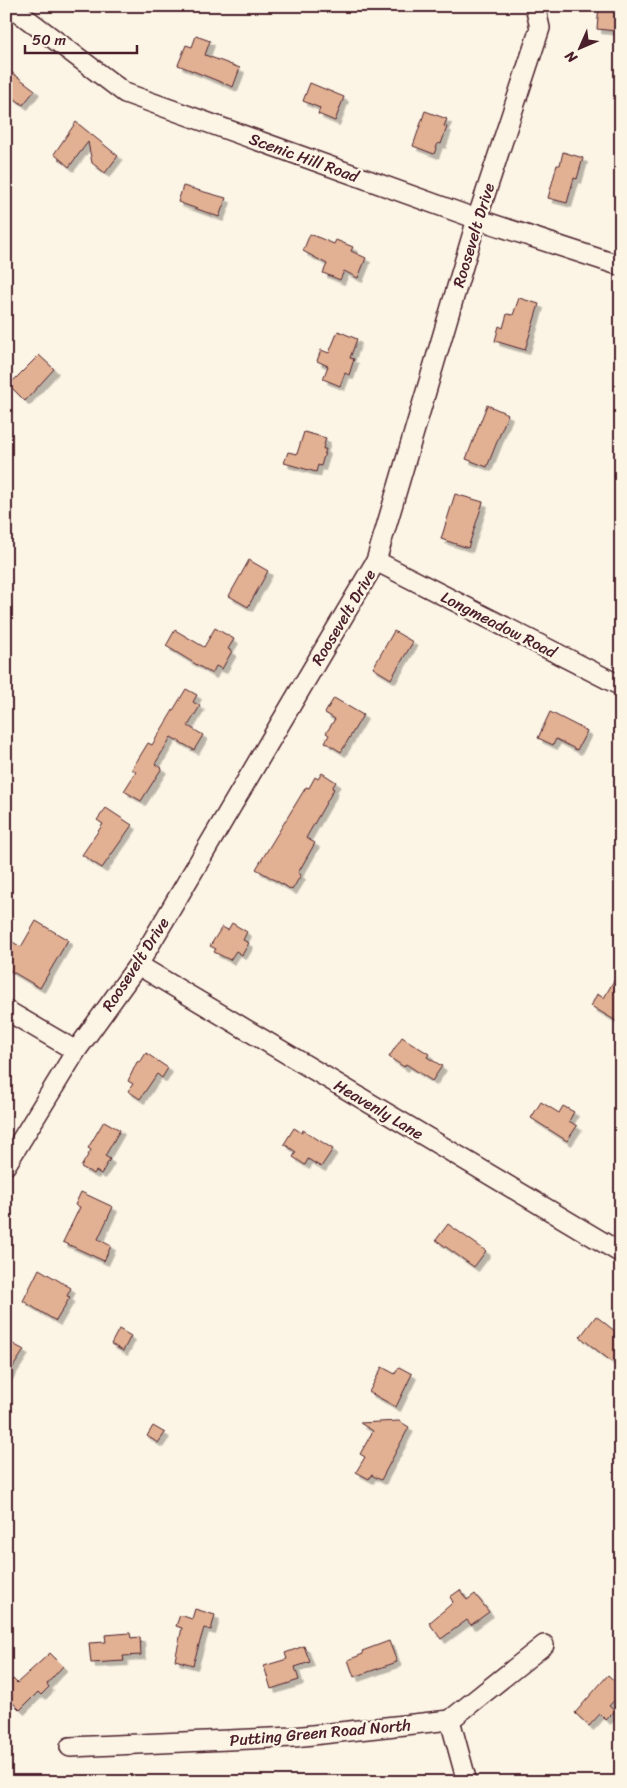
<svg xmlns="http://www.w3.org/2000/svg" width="627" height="1788" viewBox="0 0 627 1788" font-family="Sriracha,sans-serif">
<defs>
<filter id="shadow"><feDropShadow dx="4.5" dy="4.5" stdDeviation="0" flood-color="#0004"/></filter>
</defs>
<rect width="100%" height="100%" fill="#fcf5e5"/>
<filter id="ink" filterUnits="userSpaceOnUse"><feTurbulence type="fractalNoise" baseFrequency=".02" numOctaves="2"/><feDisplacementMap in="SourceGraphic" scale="10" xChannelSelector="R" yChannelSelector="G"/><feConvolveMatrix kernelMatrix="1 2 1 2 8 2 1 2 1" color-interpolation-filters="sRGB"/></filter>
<g filter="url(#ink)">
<!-- building -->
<g fill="#e2b193" stroke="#4a1f2b" filter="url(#shadow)">
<path d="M599 6H618L616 31 597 29Z"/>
<path d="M196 36 210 41 205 55 240 68 233 87 178 65 186 45 192 47Z"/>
<path d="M6 68 35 90 23 105 6 92Z"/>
<path d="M310 83 344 97 335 121 318 114 320 108 303 101Z"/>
<path d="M425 111 447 119 444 126 447 127 441 144 438 143 434 154 413 146Z"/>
<path d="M76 122 118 156 105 173 92 163 88 142 69 167 54 154Z"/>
<path d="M563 152 583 158 577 179 574 178 567 203 548 198 557 165H560Z"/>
<path d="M183 186 226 198 219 217 178 202Z"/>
<path d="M310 234 334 244 336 240 353 247 351 251 366 258 358 278 344 271 340 280 323 273 327 264 303 251Z"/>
<path d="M519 298 539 304 525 350 495 341 499 326 503 328 507 314 513 315Z"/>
<path d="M338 331 357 339 350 358 354 359 349 375 345 373 340 386 323 379 328 366 317 361 321 350 329 353Z"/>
<path d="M39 355 54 369 25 401 9 385Z"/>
<path d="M487 405 508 414 487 467 466 459Z"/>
<path d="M304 432 326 438 323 449H326L321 466 318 465 316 472 284 463 288 452 297 454Z"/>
<path d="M455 494 483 502 468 548 441 539Z"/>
<path d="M249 560 268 571 248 607 229 596Z"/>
<path d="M215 628 234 639 228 649 232 651 222 669 216 666 212 674 166 646 175 630 204 647Z"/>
<path d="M394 631 413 642 391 679 373 668Z"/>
<path d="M186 689 197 695 193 702 200 706 188 726 203 735 194 750 171 737 155 764 162 768 141 801 124 791 136 772 132 769 148 743 152 745Z"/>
<path d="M334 698 363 715 341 752 325 742 329 735 326 733 335 719 325 713Z"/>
<path d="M550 712 587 731 577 750 556 739 553 745 538 738Z"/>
<path d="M322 773 336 782 332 788 334 789 306 838 315 843 298 873 301 875 292 890 256 869 306 787 309 788 315 777 318 779Z"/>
<path d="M106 808 132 825 102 868 82 855 103 824 97 820Z"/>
<path d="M36 921 68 940 40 988 6 968V938L21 947Z"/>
<path d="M232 923 247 932 243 940 249 943 242 955 236 951 230 960 214 952 216 949 210 946 222 927 228 930Z"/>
<path d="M621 968V1024L591 1006 597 994 604 998Z"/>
<path d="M402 1037 429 1054 427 1057 442 1066 432 1081 406 1064 404 1067 389 1057Z"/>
<path d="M146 1053 168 1068 162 1078 157 1074 140 1099 128 1091 133 1084 128 1081 137 1062 141 1061Z"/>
<path d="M541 1102 559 1113 563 1106 574 1112 569 1121 577 1126 567 1141 531 1118Z"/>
<path d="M104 1121 120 1130 105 1156 110 1159 101 1174 96 1171 94 1174 81 1167 91 1150 88 1148Z"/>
<path d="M294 1128 302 1133 303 1130 333 1149 321 1167 308 1159 305 1165 293 1157 296 1152 284 1144Z"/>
<path d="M81 1192 113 1207 98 1239 111 1246 104 1261 63 1242 80 1207 75 1205Z"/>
<path d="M448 1224 486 1251 474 1267 436 1240Z"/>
<path d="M39 1269 71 1288 67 1296 70 1297 56 1321 23 1301Z"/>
<path d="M596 1316 616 1332 614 1336 621 1341V1350L612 1362 580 1337Z"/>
<path d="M119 1329 131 1336 123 1351 111 1344Z"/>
<path d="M6 1340 24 1350 6 1378Z"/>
<path d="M382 1367 395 1374 399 1367 412 1374 396 1407 369 1392Z"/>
<path d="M399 1421 409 1427 381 1480 371 1475 369 1479 356 1472 365 1457 360 1454 373 1431 360 1423Z"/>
<path d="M153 1426 165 1433 158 1443 147 1436Z"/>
<path d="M460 1590 467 1600 475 1594 489 1612 471 1625 467 1620 441 1639 429 1623 449 1606 453 1602 450 1597Z"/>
<path d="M195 1609 215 1615 211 1630 204 1628 193 1665 175 1660 182 1628 176 1626 180 1615 192 1619Z"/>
<path d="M130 1633 131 1638 140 1637 141 1655 123 1656 124 1661 91 1663 89 1643 106 1642 105 1635Z"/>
<path d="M389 1641 397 1662 354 1677 348 1660 363 1654 362 1651Z"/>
<path d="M304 1646 310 1662 295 1667 299 1680 271 1689 264 1666 287 1659 285 1653Z"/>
<path d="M50 1653 63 1666 47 1684 49 1687 41 1695 38 1692 20 1710 6 1696V1686L13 1679 17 1683Z"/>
<path d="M608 1675 621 1687V1693L609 1706 615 1711 606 1720 600 1714 589 1726 575 1713Z"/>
</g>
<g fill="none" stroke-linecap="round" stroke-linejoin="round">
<defs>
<g id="minor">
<path d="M10 6 125 93 477 219 621 266"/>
<path d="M376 561 621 686"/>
<path d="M138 965 621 1253"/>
<path d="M6 1010 76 1051"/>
<path d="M6 1165 76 1051 138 965 376 561 477 219 540 28 535 6"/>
<path d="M450 1720 467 1782"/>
<path d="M70 1747 294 1737 450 1720 544 1645"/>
</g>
</defs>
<!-- minor casing -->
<use href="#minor" stroke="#4a1f2b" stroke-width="22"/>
<!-- minor -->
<use href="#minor" stroke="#fcf5e5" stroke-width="19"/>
</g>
</g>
<g text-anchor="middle" stroke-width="5" stroke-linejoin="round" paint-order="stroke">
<!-- street labels -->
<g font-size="16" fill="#4a1f2b" stroke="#fcf5e5">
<text transform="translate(304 157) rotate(20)" y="6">Scenic Hill Road</text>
<text transform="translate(473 235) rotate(-73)" y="6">Roosevelt Drive</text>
<text transform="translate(343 617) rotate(-59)" y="6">Roosevelt Drive</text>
<text transform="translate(499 624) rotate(27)" y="6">Longmeadow Road</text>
<text transform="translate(135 964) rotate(-57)" y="6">Roosevelt Drive</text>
<text transform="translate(379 1109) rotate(31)" y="6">Heavenly Lane</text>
<text transform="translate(320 1732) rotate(-5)" y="6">Putting Green Road North</text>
</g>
</g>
<!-- margin -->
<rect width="627" height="1788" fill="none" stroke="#fcf5e5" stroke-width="25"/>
<rect x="12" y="12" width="602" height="1763" fill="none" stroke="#4a1f2b" stroke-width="2" filter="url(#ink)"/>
<!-- north arrow -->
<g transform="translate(580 48) rotate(225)" stroke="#fcf5e5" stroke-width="4" paint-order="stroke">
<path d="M0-4L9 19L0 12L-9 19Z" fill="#4a1f2b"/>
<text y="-8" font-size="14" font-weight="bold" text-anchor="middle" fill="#4a1f2b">N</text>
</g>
<!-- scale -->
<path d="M25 45v8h112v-8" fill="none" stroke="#4a1f2b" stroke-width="2.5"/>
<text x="32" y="45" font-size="15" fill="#4a1f2b" stroke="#fcf5e5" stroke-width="4" paint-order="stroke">50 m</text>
</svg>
